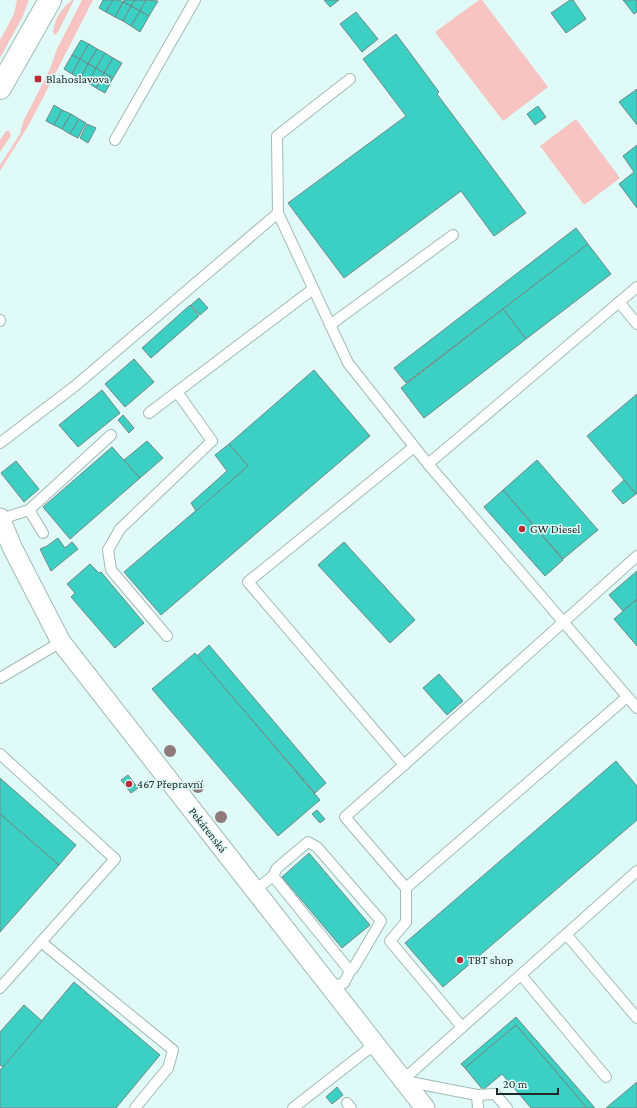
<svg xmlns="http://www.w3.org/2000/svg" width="637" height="1108" viewBox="0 0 637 1108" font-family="'Crimson Pro',serif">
<rect width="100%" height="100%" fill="#e0faf7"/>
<!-- green -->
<g fill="#f8c4c1">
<path d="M17 0H29L23 16 0 58V40L14 14Z"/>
<path d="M72 0H74L58 32 55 35 53 32C54 19 62 8 72 0Z"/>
<path d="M82 0H93L30 123 0 171V165L20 134 23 122 50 69 57 49Z"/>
<path d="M479 0H482L548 87 503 121 435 32Z"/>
<path d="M576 119 620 178 584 205 540 146Z"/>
<path d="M6 131H9L11 135 9 139 0 152V140Z"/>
</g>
<!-- building -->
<g fill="#3cd0c4" stroke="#718986">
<path d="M103 0H113L106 12 99 8Z"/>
<path d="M113 0H120L123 2 115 17 106 12Z"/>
<path d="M124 0H135L131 6 123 2Z"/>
<path d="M135 0H146L140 11 131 6Z"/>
<path d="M146 0 158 1 149 16 140 11Z"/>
<path d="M324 0H339L330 7Z"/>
<path d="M570 0H573L586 19 566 33 551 13Z"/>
<path d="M623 0H637V12L634 14Z"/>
<path d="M123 2 131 6 123 21 115 17Z"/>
<path d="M131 6 140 11 131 26 123 21Z"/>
<path d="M140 11 149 16 140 32 131 26Z"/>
<path d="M356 12 378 39 362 52 340 24Z"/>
<path d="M396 34 439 92 437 94 526 213 494 236 461 191 344 278 288 203 406 116 363 59Z"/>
<path d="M81 40 89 44 80 59 72 55Z"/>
<path d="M89 44 97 49 88 64 80 59Z"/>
<path d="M97 49 105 53 96 68 88 64Z"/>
<path d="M105 53 113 58 104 73 96 68Z"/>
<path d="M72 55 80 59 72 74 64 69Z"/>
<path d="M113 58 122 63 113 78 104 73Z"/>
<path d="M80 59 88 64 80 79 72 74Z"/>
<path d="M88 64 96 68 88 83 80 79Z"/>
<path d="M96 68 104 73 96 88 88 83Z"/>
<path d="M104 73 113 78 105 93 96 88Z"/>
<path d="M637 89V125L619 102Z"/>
<path d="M54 105 62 110 54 125 46 121Z"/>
<path d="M538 106 546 117 535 125 527 114Z"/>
<path d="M62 110 71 114 62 129 54 125Z"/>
<path d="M71 114 79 119 70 134 62 129Z"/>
<path d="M79 119 86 123 78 138 70 134Z"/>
<path d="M87 124 96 128 88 143 80 138Z"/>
<path d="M637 145V208L619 184 634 172 623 156Z"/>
<path d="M576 228 588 244 406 383 394 368Z"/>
<path d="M588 244 611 274 526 339 503 309Z"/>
<path d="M199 298 208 308 200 315 191 305Z"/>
<path d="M190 305 199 316 151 358 142 348Z"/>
<path d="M503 309 526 339 424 418 401 388Z"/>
<path d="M134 359 154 382 125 407 105 384Z"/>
<path d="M314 370 370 436 161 615 124 572 248 466 229 444Z"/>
<path d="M102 390 120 413 78 447 59 425Z"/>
<path d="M637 394V493L636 494 587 436Z"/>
<path d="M123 415 134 428 129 433 118 420Z"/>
<path d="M147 441 163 458 140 478 124 460Z"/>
<path d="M229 444 248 466 196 511 191 503 227 471 215 455Z"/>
<path d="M112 447 140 478 70 539 43 507Z"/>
<path d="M537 460 598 530 563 559 503 490Z"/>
<path d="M16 461 39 489 24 502 1 473Z"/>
<path d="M624 480 636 494 623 504 612 491Z"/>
<path d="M503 490 563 560 545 576 484 507Z"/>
<path d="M58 538 65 548 72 542 78 549 51 571 40 549 47 546Z"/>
<path d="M344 542 415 620 390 643 318 565Z"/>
<path d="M90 564 99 573 101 572 144 623 115 648 71 597 75 593 67 584Z"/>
<path d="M637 571V599L623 611 609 595Z"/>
<path d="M637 599V646L614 619Z"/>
<path d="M209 645 326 783 315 793 197 656Z"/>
<path d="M195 653 320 800 278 836 152 689Z"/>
<path d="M439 674 463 701 447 715 423 688Z"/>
<path d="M616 761 637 786V820L443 987 405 943Z"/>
<path d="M128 775 138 788 131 793 121 780Z"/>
<path d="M0 778 76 845 59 865 0 814Z"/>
<path d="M317 810 325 819 320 823 312 814Z"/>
<path d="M0 814 59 865 0 932Z"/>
<path d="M309 853 370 925 342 948 282 877Z"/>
<path d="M74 982 160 1055 116 1108H0V1070Z"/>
<path d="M24 1005 42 1021 3 1067 0 1065V1032Z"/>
<path d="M516 1017 595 1108H587L516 1025 465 1068 461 1064Z"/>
<path d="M516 1025 587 1108H531L502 1074 483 1090 465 1068Z"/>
<path d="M637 1082V1108H606Z"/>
<path d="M337 1087 343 1095 332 1104 326 1097Z"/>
</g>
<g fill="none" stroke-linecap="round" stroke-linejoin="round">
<defs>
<g id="lane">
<path d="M115 140 195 0"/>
<path d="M278 213 277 136 350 79"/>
<path d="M637 287 428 464 637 708"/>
<path d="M619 302 637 324"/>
<path d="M0 321V320"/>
<path d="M330 325 453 235"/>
<path d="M149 413 313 289"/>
<path d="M0 443 75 386 278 213 348 363 428 464"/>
<path d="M414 447 248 582 404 765 637 556"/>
<path d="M29 510 43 533"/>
<path d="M1 519 29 510 111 435"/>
<path d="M167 636 111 570 108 550 120 529 212 441 177 392"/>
<path d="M0 678 61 642"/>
<path d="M0 754 115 859 0 988"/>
<path d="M404 765 345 817 406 888 627 697"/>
<path d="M273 876 350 971"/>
<path d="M406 888V922L390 941 462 1027"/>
<path d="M255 890 273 876 277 868 308 842 317 847 381 921 354 967 350 971 344 983 331 987"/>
<path d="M566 934 637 1018"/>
<path d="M41 942 173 1050 168 1068 135 1108"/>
<path d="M521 975 606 1077"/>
<path d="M403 1080 637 871"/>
<path d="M405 1081 477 1095 495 1094 507 1108"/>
<path d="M477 1095 478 1108"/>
<path d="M347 1103 351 1108"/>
<path d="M293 1108 375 1044"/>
</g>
<path id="street" d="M0 518 12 547 61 642 425 1108"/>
<path id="secondary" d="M0 88 50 0"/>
</defs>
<!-- lane casing -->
<use href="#lane" stroke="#a2bbb7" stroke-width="12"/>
<!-- street casing -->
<use href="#street" stroke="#a2bbb7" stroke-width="21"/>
<!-- secondary casing -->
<use href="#secondary" stroke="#a2bbb7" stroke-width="24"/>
<!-- lane -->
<use href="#lane" stroke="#fff" stroke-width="10"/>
<!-- street -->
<use href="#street" stroke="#fff" stroke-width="19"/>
<!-- secondary -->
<use href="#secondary" stroke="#fff" stroke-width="22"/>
</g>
<!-- trees -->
<g fill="#917a7b">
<circle cx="170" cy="751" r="6"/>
<circle cx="198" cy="787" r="6"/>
<circle cx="221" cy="817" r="6"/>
</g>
<!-- markers -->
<g fill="#bb2b37" stroke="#e0faf7" stroke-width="1.5">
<rect x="34" y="75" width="8" height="8" rx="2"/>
<circle cx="522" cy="529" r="4"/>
<circle cx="129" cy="784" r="4"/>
<circle cx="460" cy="960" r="4"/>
</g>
<g text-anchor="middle" stroke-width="3" stroke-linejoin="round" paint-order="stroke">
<!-- poi labels -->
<g font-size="12" fill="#1e2826" stroke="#e0faf7" text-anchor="start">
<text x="46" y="83">Blahoslavova</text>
<text x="530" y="533">GW Diesel</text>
<text x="137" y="788">467 Přepravní</text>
<text x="468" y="964">TBT shop</text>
</g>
<!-- street labels -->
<g font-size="12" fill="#1e2826" stroke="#e0faf7">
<text transform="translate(208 830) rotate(52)" y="4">Pekárenská</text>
</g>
</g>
<!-- scale -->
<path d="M497 1088v6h61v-6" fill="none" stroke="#1e2826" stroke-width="2"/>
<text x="503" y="1088" font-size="12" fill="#1e2826" stroke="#e0faf7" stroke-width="3" paint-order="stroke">20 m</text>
</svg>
